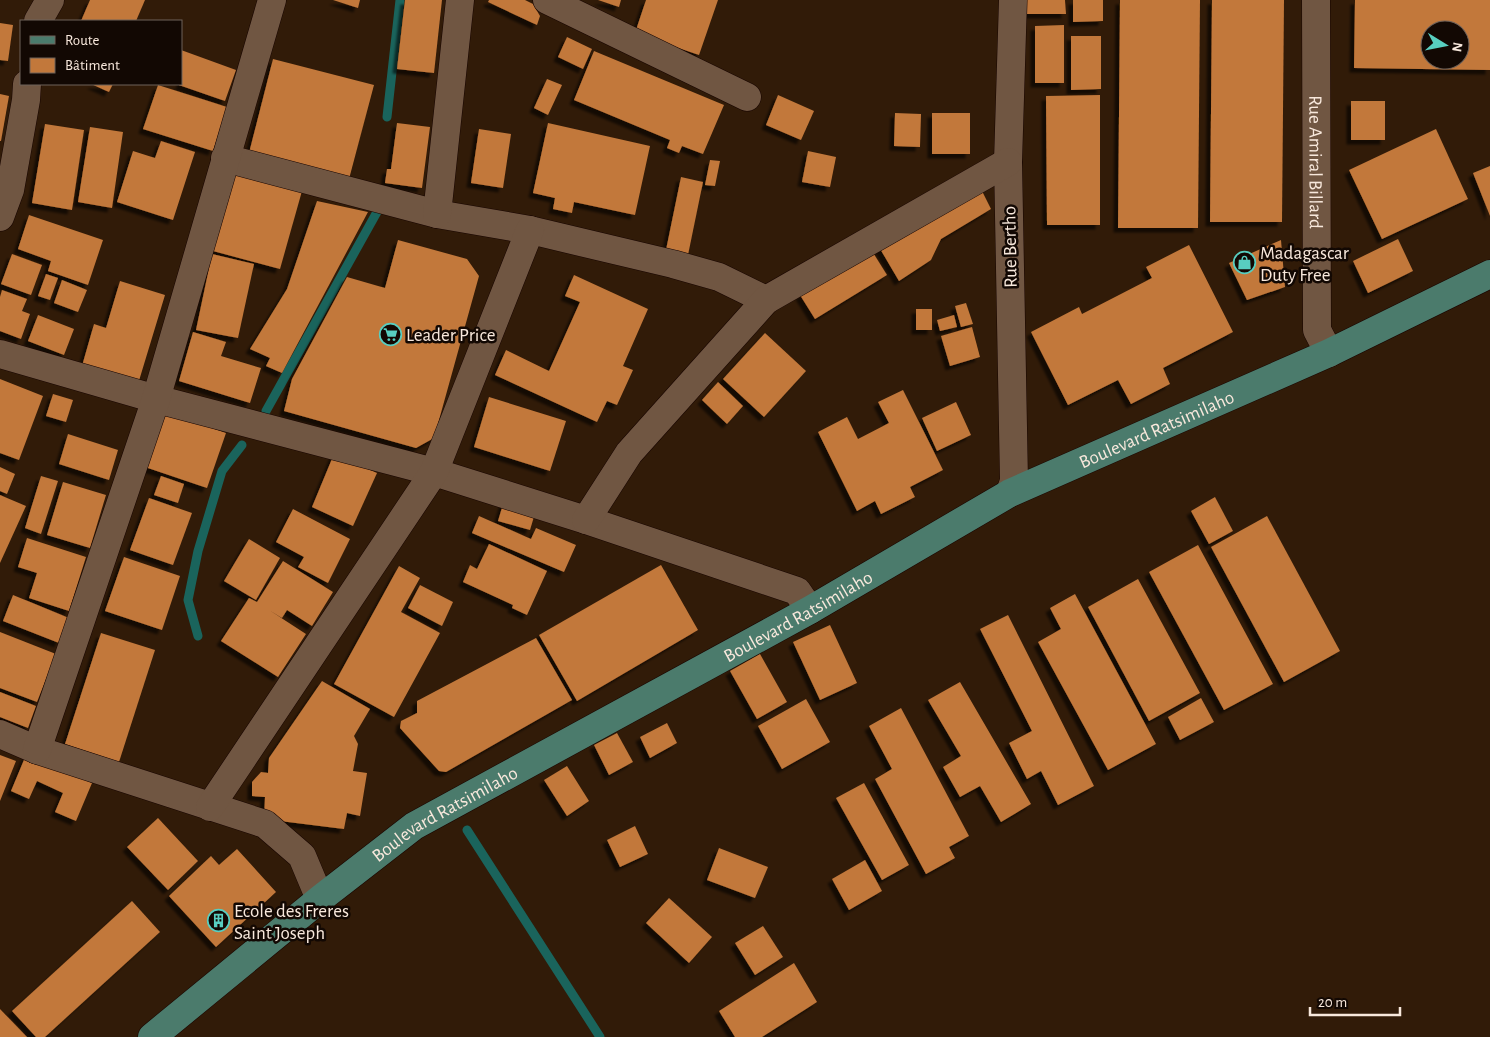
<svg xmlns="http://www.w3.org/2000/svg" width="1490" height="1037" viewBox="0 0 1490 1037" font-family="'Alegreya Sans',sans-serif">
<defs>
<filter id="shadow"><feDropShadow dx="-4.5" dy="4.5" stdDeviation="1" flood-color="#0009"/></filter>
</defs>
<rect width="100%" height="100%" fill="#311b08"/>
<g fill="none" stroke-linecap="round" stroke-linejoin="round">
<!-- stream -->
<g stroke="#1a645c" stroke-width="9">
<path d="M387 117 400 0"/>
<path d="M266 411 377 212"/>
<path d="M198 636 188 600 198 551 222 471 242 445"/>
<path d="M467 830 600 1037"/>
</g>
</g>
<!-- building -->
<g fill="#c2783b" fill-rule="evenodd" filter="url(#shadow)">
<path d="M90 0H145L136 21H81Z"/>
<path d="M333 0H360L358 8Z"/>
<path d="M405 0H442L434 73 397 69Z"/>
<path d="M489 0H525L533 4 540 16 537 25 488 2Z"/>
<path d="M598 0H621L619 7Z"/>
<path d="M646 0H718L699 55 635 33Z"/>
<path d="M1027 0H1065L1066 14H1027Z"/>
<path d="M1073 0H1103V21L1073 22Z"/>
<path d="M1120 0H1200L1198 228H1118Z"/>
<path d="M1212 0H1284L1282 222H1210Z"/>
<path d="M1355 0H1490V70L1354 68ZM1430 30H1460V60H1430Z"/>
<path d="M0 23 13 25 8 61 0 60Z"/>
<path d="M1064 25V83H1035V26Z"/>
<path d="M1071 36H1101V89L1071 90Z"/>
<path d="M567 37 592 49 583 69 558 57Z"/>
<path d="M181 50 236 70 225 101 176 84H181Z"/>
<path d="M594 51 724 105 703 154 682 146 679 153 667 148 670 140 574 100Z"/>
<path d="M273 59 374 85 349 179 249 153Z"/>
<path d="M547 79 562 85 548 115 534 108Z"/>
<path d="M91 84H113L109 92Z"/>
<path d="M158 85 227 107 213 151 143 129Z"/>
<path d="M0 94 9 96 1 141H0Z"/>
<path d="M778 95 814 111 801 140 766 125Z"/>
<path d="M1100 95V225H1047L1046 96Z"/>
<rect x="1351" y="101" width="34" height="39"/>
<path d="M895 113 921 114 920 147 894 146Z"/>
<rect x="932" y="113" width="38" height="41"/>
<path d="M397 123 430 127 422 188 385 183 387 169H391Z"/>
<path d="M548 123 650 146 635 215 574 202 572 213 553 209 555 198 533 193Z"/>
<path d="M45 124 84 130 72 210 32 203Z"/>
<path d="M90 127 123 132 112 208 78 202Z"/>
<path d="M479 129 511 134 503 188 471 183Z"/>
<path d="M1436 129 1468 199 1382 239 1349 170Z"/>
<path d="M161 141 195 152 173 220 117 202 133 151 155 158Z"/>
<path d="M808 151 836 157 830 187 802 182Z"/>
<path d="M710 160 720 161 715 186 705 185Z"/>
<path d="M1490 166V216L1473 173Z"/>
<path d="M235 172 302 191 280 269 213 251Z"/>
<path d="M681 177 703 182 688 255 666 250Z"/>
<path d="M981 189 991 209 941 239 931 260 899 281 879 247Z"/>
<path d="M317 201 368 212 282 373 266 366 270 358 250 349 287 289Z"/>
<path d="M29 215 103 240 88 285 48 271 51 261 18 249Z"/>
<path d="M1398 239 1413 271 1368 293 1353 261Z"/>
<path d="M398 240 467 259 479 276 434 438 416 448 284 411 292 379 347 277 385 288Z"/>
<path d="M1281 240 1285 287 1247 300 1229 263Z"/>
<path d="M1189 245 1233 332 1163 368 1170 384 1131 404 1118 380 1068 405 1031 332 1079 307 1082 314 1152 278 1146 267Z"/>
<path d="M872 251 887 275 815 319 800 295Z"/>
<path d="M12 254 42 265 31 295 1 284Z"/>
<path d="M212 254 254 264 238 338 196 330Z"/>
<path d="M46 274 58 278 50 300 38 296Z"/>
<path d="M574 275 648 309 623 366 633 370 617 405 607 401 597 422 495 375 506 350 549 371 580 302 565 296Z"/>
<path d="M62 280 87 290 78 312 54 303Z"/>
<path d="M120 281 165 295 138 384 82 366 94 324 106 328Z"/>
<path d="M2 290 27 299 22 311 30 314 21 339 0 331V297Z"/>
<path d="M966 303 973 324 961 327 955 306Z"/>
<rect x="916" y="309" width="16" height="21"/>
<path d="M38 315 74 329 64 355 28 341Z"/>
<path d="M954 315 957 327 940 331 937 320Z"/>
<path d="M972 327 980 357 950 366 941 336Z"/>
<path d="M193 332 226 342 221 356 261 368 250 403 179 381Z"/>
<path d="M765 333 806 371 764 417 723 379Z"/>
<path d="M0 379 43 396 19 460 0 453Z"/>
<path d="M718 382 743 406 727 424 702 400Z"/>
<path d="M903 390 943 470 910 487 915 497 881 514 875 501 857 511 818 432 847 417 858 439 889 423 878 402Z"/>
<path d="M53 394 73 400 66 422 46 416Z"/>
<path d="M489 397 566 421 550 471 474 447Z"/>
<path d="M956 402 971 435 937 451 922 418Z"/>
<path d="M163 411 226 433 207 488 145 467Z"/>
<path d="M68 434 118 450 109 480 59 464Z"/>
<path d="M334 454 377 473 353 526 312 507Z"/>
<path d="M0 467 15 474 7 494 0 491Z"/>
<path d="M41 476 58 481 41 534 25 528Z"/>
<path d="M161 476 184 484 178 503 154 495Z"/>
<path d="M63 482 106 495 90 548 47 535Z"/>
<path d="M0 495 26 506 0 563Z"/>
<path d="M1215 497 1233 531 1209 544 1191 511Z"/>
<path d="M149 498 192 513 173 565 130 550Z"/>
<path d="M504 501 536 510 530 530 498 521Z"/>
<path d="M293 509 350 539 328 583 298 567 304 557 276 542Z"/>
<path d="M479 516 531 539 536 528 576 545 564 572 472 533Z"/>
<path d="M1267 516 1340 651 1284 682 1211 547Z"/>
<path d="M27 538 86 557 69 611 29 598 37 573 18 567Z"/>
<path d="M249 539 280 558 256 600 224 581Z"/>
<path d="M489 544 547 571 527 615 512 608 513 605 463 582 470 565 477 569Z"/>
<path d="M1198 545 1273 684 1224 710 1149 572Z"/>
<path d="M124 557 180 576 162 630 105 611Z"/>
<path d="M283 561 333 592 312 626 287 610 282 618 269 610 306 634 278 677 221 641 249 598 257 602Z"/>
<path d="M661 565 698 630 577 701 539 635Z"/>
<path d="M399 566 420 578 401 612 440 633 394 717 334 684Z"/>
<path d="M1138 579 1200 693 1149 721 1088 607Z"/>
<path d="M420 585 453 602 442 626 408 608Z"/>
<path d="M1075 594 1156 744 1108 770 1038 642 1061 629 1050 608Z"/>
<path d="M13 595 69 618 59 643 3 621Z"/>
<path d="M1008 615 1094 786 1058 805 1041 771 1027 779 1009 743 1032 731 980 629Z"/>
<path d="M830 625 857 683 820 700 793 642Z"/>
<path d="M0 632 56 654 37 702 0 688Z"/>
<path d="M101 633 155 650 119 762 65 744Z"/>
<path d="M536 638 572 700 446 772 439 771 400 728 401 721 417 713V701Z"/>
<path d="M760 654 787 702 757 719 730 671Z"/>
<path d="M322 681 370 709 354 736 358 744 353 771 367 773 360 816 347 813 344 829 264 819 265 797 252 796V782L261 772 268 773 269 758Z"/>
<path d="M960 682 1031 804 1001 822 980 786 960 797 943 767 961 756 928 700Z"/>
<path d="M0 692 36 706 28 728 0 717Z"/>
<path d="M1201 698 1214 722 1180 740 1168 717Z"/>
<path d="M806 699 830 742 782 769 758 726Z"/>
<path d="M901 708 969 836 949 847 955 858 926 874 875 779 892 769 869 726Z"/>
<path d="M667 723 677 743 650 758 640 737Z"/>
<path d="M617 733 633 762 609 775 594 745Z"/>
<path d="M0 755 16 761 0 801Z"/>
<path d="M26 755 92 783 76 821 55 812 63 793 37 781 29 799 11 791Z"/>
<path d="M567 766 589 801 567 816 544 780Z"/>
<path d="M864 783 909 865 882 880 836 798Z"/>
<path d="M158 818 198 861 168 890 127 847Z"/>
<path d="M635 826 648 854 620 867 607 840Z"/>
<path d="M719 848 768 867 755 898 707 880Z"/>
<path d="M237 849 276 892 216 947 169 896 211 856 219 865Z"/>
<path d="M865 860 882 891 849 910 832 879Z"/>
<path d="M669 898 712 937 689 963 646 923Z"/>
<path d="M132 901 160 932 45 1037H36L12 1011Z"/>
<path d="M763 926 783 957 755 975 735 943Z"/>
<path d="M794 963 817 1002 762 1037H735L719 1011Z"/>
<path d="M0 1009 27 1037H0Z"/>
</g>
<g fill="none" stroke-linecap="round" stroke-linejoin="round">
<defs>
<g id="minor">
<path d="M547 0 747 97"/>
<path id="s1" d="M1316 0 1317 330 1329 353"/>
<path d="M38 21 50 0"/>
<path d="M225 158 437 214 530 230 673 264 719 277 766 300"/>
<path d="M437 214 460 0"/>
<path d="M0 217 10 190 26 100 27 84"/>
<path d="M0 354 156 399 434 472 586 520 797 591 810 610"/>
<path d="M1010 493 1014 481 1008 162 1013 0"/>
<path d="M586 520 629 453 766 300 1008 162"/>
<path d="M0 734 37 750 265 824 302 856 320 899"/>
<path d="M37 750 156 399 272 0"/>
<path d="M210 807 434 472 530 230"/>
</g>
<g id="major">
<path id="s2" d="M152 1037 320 899 414 826 810 610 1010 493 1329 353 1490 274"/>
</g>
</defs>
<!-- minor casing -->
<use href="#minor" stroke="#180500" stroke-width="29"/>
<!-- major casing -->
<use href="#major" stroke="#180500" stroke-width="29"/>
<!-- minor -->
<use href="#minor" stroke="#705642" stroke-width="28"/>
<!-- major -->
<use href="#major" stroke="#4b7b6c" stroke-width="28"/>
</g>
<!-- icons -->
<defs>
<symbol id="shop-ring" viewBox="-11 -11 22 22"><circle r="9.5" fill="#120803" stroke="#58cec0" stroke-width="1.5"/><path d="M-5-2.5h2.3a2.7 3.5 0 0 1 5.4 0H5L5.5 6h-11ZM-1.5-2.5h3a1.5 2.3 0 0 0-3 0Z" fill="#58cec0"/></symbol>
<symbol id="supermarket-ring" viewBox="-11 -11 22 22"><circle r="9.5" fill="#120803" stroke="#58cec0" stroke-width="1.5"/><path d="M-6-5.5h2.5l.6 2H6L4.5 2H-2.5L-4.4-4H-6ZM-1.5 3.2a1.3 1.3 0 1 0 .1 0ZM3 3.2a1.3 1.3 0 1 0 .1 0Z" fill="#58cec0"/></symbol>
<symbol id="building-ring" viewBox="-11 -11 22 22"><circle r="9.5" fill="#120803" stroke="#58cec0" stroke-width="1.5"/><path d="M-4-6H4V6H1V3H-1V6H-4ZM-2.5-4.3h1.7v1.8h-1.7ZM.8-4.3h1.7v1.8H.8ZM-2.5-1h1.7V.8h-1.7ZM.8-1h1.7V.8H.8Z" fill="#58cec0"/></symbol>
</defs>
<g fill-rule="evenodd">
<use href="#shop-ring" x="1232" y="250" width="25" height="25"/>
<use href="#supermarket-ring" x="378" y="322" width="25" height="25"/>
<use href="#building-ring" x="206" y="908" width="25" height="25"/>
</g>
<g text-anchor="middle" stroke-width="5" stroke-linejoin="round" paint-order="stroke">
<!-- street labels -->
<g font-size="19" fill="#f8e8dc" stroke="#120803">
<text dy="7" stroke="none"><textPath href="#s1" startOffset="162">Rue Amiral Billard</textPath></text>
<text transform="translate(1009 247) rotate(-91)" y="7">Rue Bertho</text>
<text dy="7" stroke="none"><textPath href="#s2" startOffset="1179">Boulevard Ratsimilaho</textPath></text>
<text dy="7" stroke="none"><textPath href="#s2" startOffset="774">Boulevard Ratsimilaho</textPath></text>
<text dy="7" stroke="none"><textPath href="#s2" startOffset="369">Boulevard Ratsimilaho</textPath></text>
</g>
<!-- poi labels -->
<g font-size="19" fill="#f8e8dc" stroke="#120803" text-anchor="start">
<text x="1260" y="259">Madagascar<tspan x="1260" dy="22">Duty Free</tspan></text>
<text x="406" y="341">Leader Price</text>
<text x="234" y="917">Ecole des Freres<tspan x="234" dy="22">Saint Joseph</tspan></text>
</g>
</g>
<!-- legend -->
<rect x="20" y="20" width="162" height="65" fill="#120803" stroke="#6e625a"/>
<rect x="30" y="36" width="25" height="8" fill="#4b7b6c" stroke="#6e625a"/>
<text x="65" y="45" font-size="15" fill="#f8e8dc">Route</text>
<rect x="30" y="58" width="25" height="15" fill="#c2783b" stroke="#6e625a"/>
<text x="65" y="70" font-size="15" fill="#f8e8dc">Bâtiment</text>
<!-- north arrow -->
<g transform="translate(1445 45) rotate(100)"><circle r="24" fill="#120803" stroke="#6e625a"/>
<path d="M0-4L9 19L0 12L-9 19Z" fill="#58cec0"/>
<text y="-8" font-size="14" font-weight="bold" text-anchor="middle" fill="#f8e8dc">N</text>
</g>
<!-- scale -->
<path d="M1310 1007v8h90v-8" fill="none" stroke="#f8e8dc" stroke-width="2.5"/>
<text x="1318" y="1007" font-size="15" fill="#f8e8dc" stroke="#120803" stroke-width="4" paint-order="stroke">20 m</text>
</svg>
